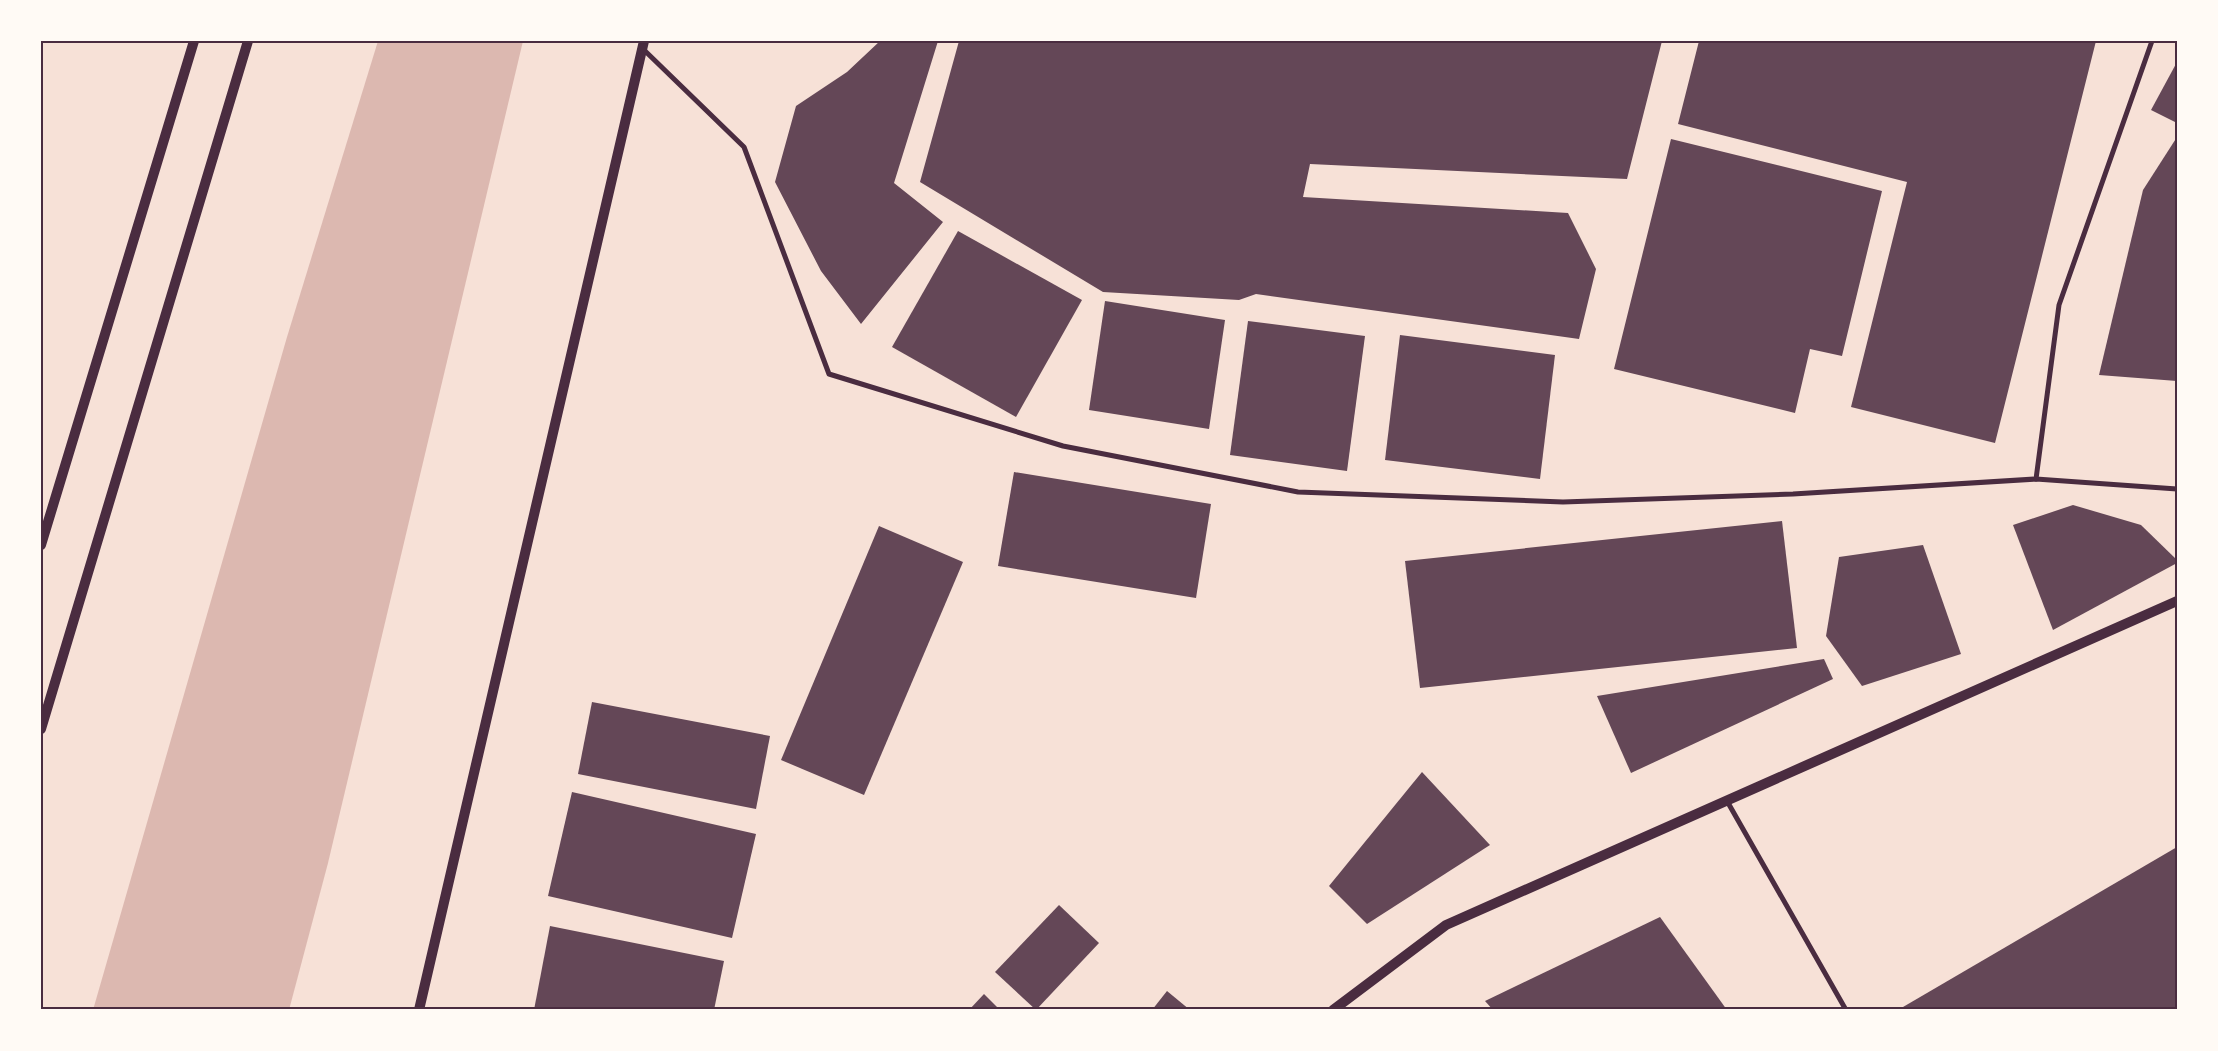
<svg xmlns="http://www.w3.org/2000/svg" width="2218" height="1051" viewBox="0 0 2218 1051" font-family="'Libre Baskerville',serif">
<rect width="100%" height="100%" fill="#f7e1d7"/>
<!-- water -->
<path fill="#dcb8b0" d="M378 41H523L328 863 289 1010H93L287 337Z"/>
<!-- building -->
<g fill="#644757">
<path d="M880 41H938L894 183 943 222 861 324 821 271 775 182 796 106 847 72Z"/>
<path d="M959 41H1662L1627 179 1310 164 1303 197 1568 213 1596 269 1579 339 1256 294 1239 300 1103 292 920 182Z"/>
<path d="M1699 41H2096L1995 443 1851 407 1907 182 1678 124Z"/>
<path d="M2177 62V123L2151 110Z"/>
<path d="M2177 137V381L2099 375 2143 190Z"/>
<path d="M1671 139 1882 191 1842 356 1810 349 1795 413 1614 369Z"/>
<path d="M958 231 1082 300 1016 417 892 347Z"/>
<path d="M1105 301 1225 320 1209 429 1089 410Z"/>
<path d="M1248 321 1365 336 1347 471 1230 455Z"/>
<path d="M1400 335 1555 355 1540 479 1385 460Z"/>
<path d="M1014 472 1211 504 1196 598 998 566Z"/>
<path d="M2073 505 2141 525 2177 560V563L2053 630 2013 525Z"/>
<path d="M1782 521 1797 648 1420 688 1405 561Z"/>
<path d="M879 526 963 562 864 795 781 760Z"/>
<path d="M1923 545 1961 654 1862 686 1826 636 1839 557Z"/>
<path d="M1824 659 1833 679 1631 773 1597 696Z"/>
<path d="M592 702 770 736 756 809 578 774Z"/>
<path d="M1422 772 1490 845 1367 924 1329 886Z"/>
<path d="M572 792 756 834 732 938 548 896Z"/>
<path d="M2177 847V1010H1904L1903 1007Z"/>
<path d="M1059 905 1099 943 1036 1010 995 972Z"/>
<path d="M1660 917 1727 1010H1493L1485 1001Z"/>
<path d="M550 926 724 961 714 1010H534Z"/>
<path d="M1167 991 1190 1010H1152Z"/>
<path d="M984 994 1000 1010H969Z"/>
</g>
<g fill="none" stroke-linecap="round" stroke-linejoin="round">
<!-- minor -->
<g stroke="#4a2c40" stroke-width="5">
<path d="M643 49 744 147 829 374 1063 446 1298 492 1563 502 1793 494 2036 479 2177 489"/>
<path d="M2036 479 2059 305 2152 41"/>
<path d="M1727 801 1846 1010"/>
</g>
<!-- secondary -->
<g stroke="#4a2c40" stroke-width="10">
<path d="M41 545 194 41"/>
<path d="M41 729 248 41"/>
<path d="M419 1010 644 41"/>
<path d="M1333 1010 1446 925 2177 601"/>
</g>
</g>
<!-- border -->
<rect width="2218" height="1051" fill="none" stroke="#fffaf5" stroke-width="85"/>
<rect x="42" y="42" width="2134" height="966" fill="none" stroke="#4a2c40" stroke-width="2"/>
</svg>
